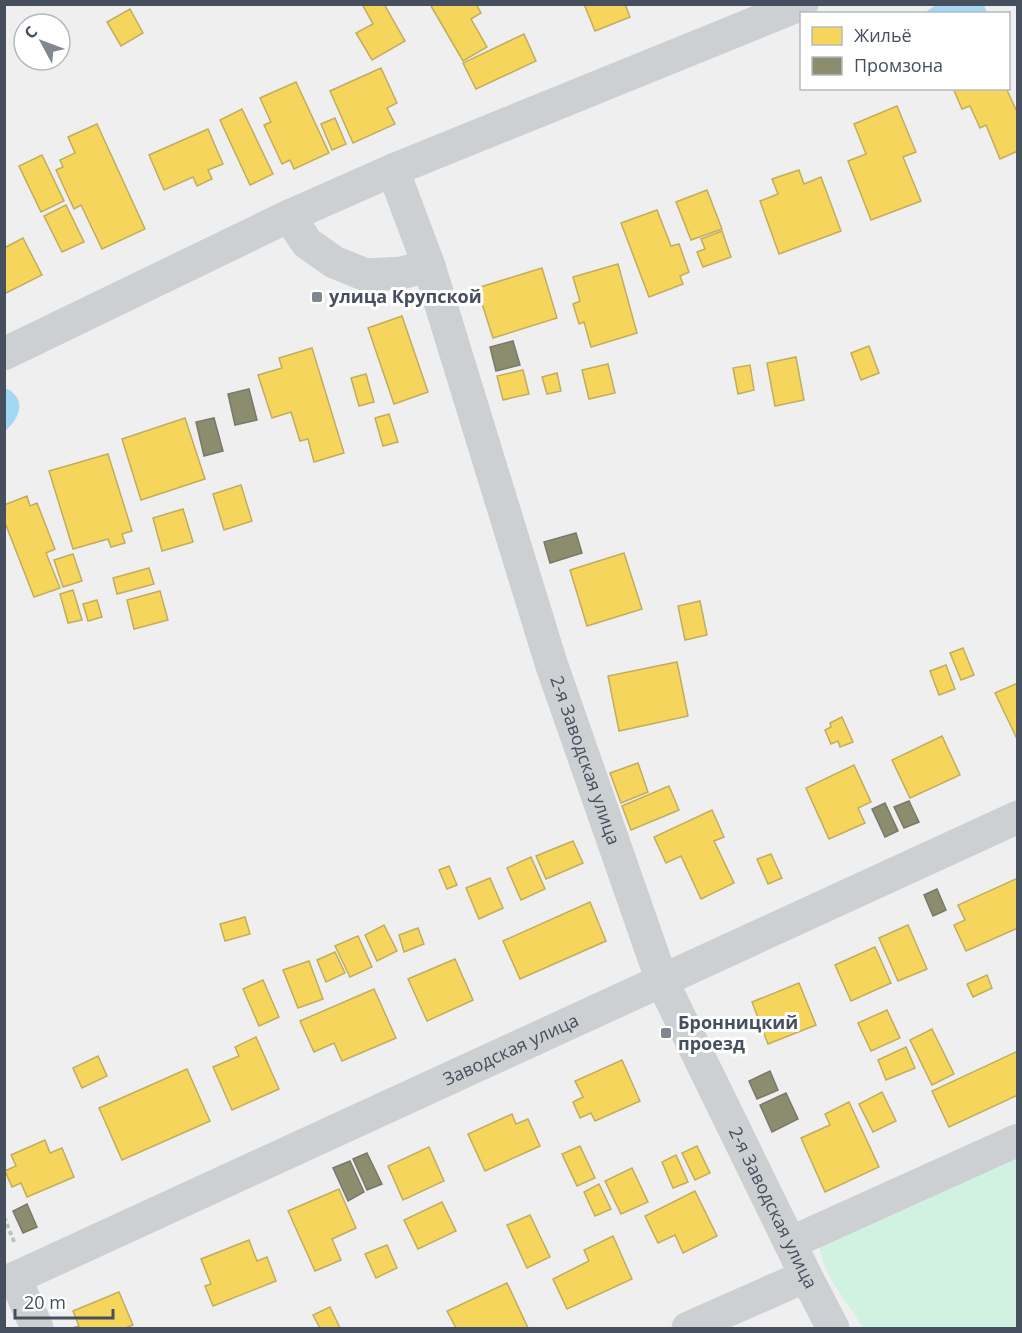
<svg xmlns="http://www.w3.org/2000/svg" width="1022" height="1333" viewBox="0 0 1022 1333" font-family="'Open Sans',sans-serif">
<rect width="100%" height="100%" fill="#f0efef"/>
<!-- green -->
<path fill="#d1f1e1" d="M1017 1148V1328H863C848 1301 821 1275 819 1243Z"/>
<!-- water -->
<g fill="#a2d8f2">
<path d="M941 4 984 5 987 13H924L933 7Z"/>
<path d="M4 388C7 389 11 390 13 393 27 405 15 423 5 431Z"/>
</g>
<!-- homes -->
<g fill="#f6d55c" stroke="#c1ad5d" stroke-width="1.5">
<path d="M362 4H384L405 41 372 60 356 33 373 24Z"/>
<path d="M433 4H476L481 13 471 19 487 47 463 61 431 6Z"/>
<path d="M584 4H625L630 17 595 31Z"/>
<path d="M130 9 143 33 121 46 107 22Z"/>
<path d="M524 34 536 61 476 89 463 63Z"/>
<path d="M381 68 397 103 387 108 395 124 353 143 330 91Z"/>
<path d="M296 82 329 153 294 169 290 160 282 164 264 125 271 122 260 98Z"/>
<path d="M953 88H1006L1018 114V151L1000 159 986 125 980 128 970 106 962 109Z"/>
<path d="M897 106 916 152 903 157 921 201 871 220 848 161 866 154 854 124Z"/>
<path d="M242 109 273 174 250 185 220 120Z"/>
<path d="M335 118 346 144 332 150 321 124Z"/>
<path d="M97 124 145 229 102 249 81 205 74 209 56 170 63 167 60 160 75 153 68 137Z"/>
<path d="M208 129 223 164 208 170 212 179 197 186 193 177 164 190 149 155Z"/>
<path d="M42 155 64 201 41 212 19 166Z"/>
<path d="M799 170 804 184 821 177 841 231 779 254 760 201 778 194 772 179Z"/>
<path d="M707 190 722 229 691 240 676 202Z"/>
<path d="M66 205 84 242 62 252 44 216Z"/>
<path d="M657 210 671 246 679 244 689 272 680 276 683 284 649 297 621 223Z"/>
<path d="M722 231 731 257 703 267 697 252 705 249 701 239Z"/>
<path d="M23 238 42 275 4 294V248Z"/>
<path d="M618 264 637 333 591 347 584 322 579 324 573 304 580 301 573 277Z"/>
<path d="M542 268 557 318 493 338 477 288Z"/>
<path d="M402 316 428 392 394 404 368 328Z"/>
<path d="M869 346 879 373 861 380 851 353Z"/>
<path d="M312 348 344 453 314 462 308 439 300 441 291 412 272 418 258 375 282 368 279 358Z"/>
<path d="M796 357 804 400 775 406 767 363Z"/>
<path d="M608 364 615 393 589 399 582 370Z"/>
<path d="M750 365 754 390 738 394 733 368Z"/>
<path d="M523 370 529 394 503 400 497 376Z"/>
<path d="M557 373 561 391 547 394 542 377Z"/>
<path d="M366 374 374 402 359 406 351 378Z"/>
<path d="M389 414 398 442 383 446 375 418Z"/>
<path d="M185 418 205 479 141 500 122 439Z"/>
<path d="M108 454 132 531 122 534 125 543 111 547 108 539 73 549 49 471Z"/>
<path d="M241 485 252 521 224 530 213 494Z"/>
<path d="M27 496 30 506 37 503 55 549 46 553 60 588 34 597 4 520V505Z"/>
<path d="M183 509 193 542 162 551 153 518Z"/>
<path d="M624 553 642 609 587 626 570 570Z"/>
<path d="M73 554 82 581 63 587 54 560Z"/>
<path d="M149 568 154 584 117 594 113 578Z"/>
<path d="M73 590 82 620 68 623 60 594Z"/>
<path d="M160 591 168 620 134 629 127 600Z"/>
<path d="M97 600 102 617 88 621 83 604Z"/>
<path d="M700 601 707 635 685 640 678 606Z"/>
<path d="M963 648 974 675 961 680 950 653Z"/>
<path d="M677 662 688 716 619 731 608 676Z"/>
<path d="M946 665 955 689 939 695 930 671Z"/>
<path d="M1018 683V741L995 693Z"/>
<path d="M842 717 853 742 840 747 838 741 831 744 825 730 831 727 830 723Z"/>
<path d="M942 736 960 775 910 798 892 760Z"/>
<path d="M638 763 648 792 621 803 610 773Z"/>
<path d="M854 765 871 802 858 808 865 823 829 839 806 788Z"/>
<path d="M669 786 679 810 631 830 622 806Z"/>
<path d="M712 810 724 837 714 841 734 883 701 899 681 856 666 863 654 837Z"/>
<path d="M573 841 583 863 546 879 536 856Z"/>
<path d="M771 854 782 878 768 884 757 859Z"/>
<path d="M531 857 545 889 521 900 507 868Z"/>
<path d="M449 866 457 885 447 889 439 870Z"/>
<path d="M490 878 503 908 479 919 466 888Z"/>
<path d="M1018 878V928L966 951 954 925 965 920 958 905Z"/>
<path d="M590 902 606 941 520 979 503 941Z"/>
<path d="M245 917 250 934 225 941 220 924Z"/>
<path d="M384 925 397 951 377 961 365 935Z"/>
<path d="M908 925 927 969 898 981 879 938Z"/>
<path d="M418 928 424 944 404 952 399 935Z"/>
<path d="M358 936 372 967 350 977 335 946Z"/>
<path d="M875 947 891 983 851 1001 835 965Z"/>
<path d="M335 952 345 973 326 982 317 960Z"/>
<path d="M455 959 473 1000 427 1021 408 979Z"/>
<path d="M309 961 323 999 298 1008 283 970Z"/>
<path d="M987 975 992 988 973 997 967 984Z"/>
<path d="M263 980 279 1017 259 1026 243 989Z"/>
<path d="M799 983 816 1025 768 1044 752 1002Z"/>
<path d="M374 989 396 1038 342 1061 334 1043 314 1052 300 1021Z"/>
<path d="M887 1010 900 1038 871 1051 858 1023Z"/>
<path d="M932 1029 954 1074 932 1085 910 1040Z"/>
<path d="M256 1037 279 1089 232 1110 213 1067 239 1056 235 1047Z"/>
<path d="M906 1047 915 1068 886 1080 878 1060Z"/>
<path d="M1018 1051V1095L949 1127 932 1091Z"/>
<path d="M98 1056 107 1076 82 1088 73 1068Z"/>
<path d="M622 1060 640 1101 595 1121 591 1113 580 1118 573 1102 583 1097 575 1081Z"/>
<path d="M187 1069 210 1121 122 1160 99 1108Z"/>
<path d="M882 1092 896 1121 873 1132 859 1104Z"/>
<path d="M849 1102 879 1167 825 1192 801 1138 830 1125 825 1114Z"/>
<path d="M512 1114 516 1124 528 1119 540 1146 485 1171 468 1134Z"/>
<path d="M45 1140 50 1153 62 1148 74 1177 27 1197 21 1183 12 1187 5 1171 16 1166 11 1155Z"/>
<path d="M580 1146 595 1178 577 1186 562 1154Z"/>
<path d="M697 1146 710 1173 695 1180 682 1153Z"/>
<path d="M429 1147 444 1181 403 1200 388 1166Z"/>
<path d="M676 1155 688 1182 673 1188 662 1162Z"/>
<path d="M632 1168 648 1202 621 1214 605 1181Z"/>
<path d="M599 1184 611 1209 595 1216 584 1192Z"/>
<path d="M339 1189 356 1228 332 1239 341 1260 315 1271 288 1211Z"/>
<path d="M695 1191 717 1236 683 1253 675 1235 658 1243 645 1216Z"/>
<path d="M442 1202 456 1231 418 1249 404 1220Z"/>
<path d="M530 1215 550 1257 527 1268 507 1225Z"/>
<path d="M613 1236 632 1279 567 1309 553 1279 589 1261 584 1250Z"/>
<path d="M249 1240 257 1261 267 1257 276 1281 213 1306 205 1286 211 1284 201 1259Z"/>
<path d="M387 1245 397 1268 376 1278 365 1254Z"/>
<path d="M507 1283 528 1328H456L447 1311Z"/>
<path d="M119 1292 133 1325 125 1328H72L79 1326 73 1311Z"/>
<path d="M330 1307 340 1328H320L313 1315Z"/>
</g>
<!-- industry -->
<g fill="#8c8c6e" stroke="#777a69" stroke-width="1.5">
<path d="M513 341 520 365 496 371 490 347Z"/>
<path d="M249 389 257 420 235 425 228 394Z"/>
<path d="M214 418 223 451 204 456 196 422Z"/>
<path d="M576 533 582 553 550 563 544 542Z"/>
<path d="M909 801 919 822 904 828 894 807Z"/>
<path d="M885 803 898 831 885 837 872 809Z"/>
<path d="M937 889 946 910 933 916 924 895Z"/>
<path d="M770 1071 778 1090 757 1099 749 1081Z"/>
<path d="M786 1093 798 1119 772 1132 760 1105Z"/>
<path d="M367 1153 382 1184 367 1190 353 1159Z"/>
<path d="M350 1161 364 1192 348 1201 333 1168Z"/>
<path d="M27 1204 37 1227 23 1233 13 1211Z"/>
</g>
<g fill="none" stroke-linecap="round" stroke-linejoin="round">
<!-- path -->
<path stroke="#b8c5c3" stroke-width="4" stroke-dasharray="4.5 3" stroke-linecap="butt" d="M4 1217 15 1244"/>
<!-- minor -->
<g stroke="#cdd0d3" stroke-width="33">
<path id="s1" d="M393 170 429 266 551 663 662 981 806 1276 833 1328"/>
<path d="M289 216 307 243 334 262 366 275 401 273 429 266"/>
<path d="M4 354 289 216 393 170 802 4"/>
<path d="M790 1243 1018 1140"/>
<path d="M15 1278 37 1328"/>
<path id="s2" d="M4 1283 1018 817"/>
<path d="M688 1328 806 1276"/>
</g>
</g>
<!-- markers -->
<g fill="#818791" stroke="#fff" stroke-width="2">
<rect x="311" y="291" width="12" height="12" rx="3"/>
<rect x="660" y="1027" width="12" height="12" rx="3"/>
</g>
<g text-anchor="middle" stroke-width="6" stroke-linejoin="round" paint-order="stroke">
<!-- poi labels -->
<g font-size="18" font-weight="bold" fill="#454f5e" stroke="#fff" text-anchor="start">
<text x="329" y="303">улица Крупской</text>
<text x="678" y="1029">Бронницкий<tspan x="678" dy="21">проезд</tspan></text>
</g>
<!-- street labels -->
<g font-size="18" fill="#454f5e" stroke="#fff">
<text dy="6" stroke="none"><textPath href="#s1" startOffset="621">2-я Заводская улица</textPath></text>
<text dy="6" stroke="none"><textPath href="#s2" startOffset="558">Заводская улица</textPath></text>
<text dy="6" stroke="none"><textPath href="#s1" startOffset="1107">2-я Заводская улица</textPath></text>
</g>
</g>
<!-- border -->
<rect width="1022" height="1333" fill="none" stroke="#454f5e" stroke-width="12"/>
<!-- legend -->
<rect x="800" y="12" width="210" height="78" fill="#ffffff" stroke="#b5b9bf" stroke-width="1.5"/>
<rect x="812" y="27" width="30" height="18" fill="#f6d55c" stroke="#b5b9bf" stroke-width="1.5"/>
<text x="854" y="42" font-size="18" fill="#454f5e">Жильё</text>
<rect x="812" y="57" width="30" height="18" fill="#8c8c6e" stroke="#b5b9bf" stroke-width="1.5"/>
<text x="854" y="72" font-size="18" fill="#454f5e">Промзона</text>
<!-- north arrow -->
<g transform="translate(42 42) rotate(311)"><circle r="28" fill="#ffffff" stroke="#b5b9bf" stroke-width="1.5"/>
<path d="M0-4.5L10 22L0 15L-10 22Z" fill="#818791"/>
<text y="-9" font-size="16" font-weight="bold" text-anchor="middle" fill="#454f5e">С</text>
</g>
<!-- scale -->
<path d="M15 1309v9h98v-9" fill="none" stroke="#454f5e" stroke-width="3"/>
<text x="24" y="1309" font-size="18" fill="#454f5e" stroke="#ffffff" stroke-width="4.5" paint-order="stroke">20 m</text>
</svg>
